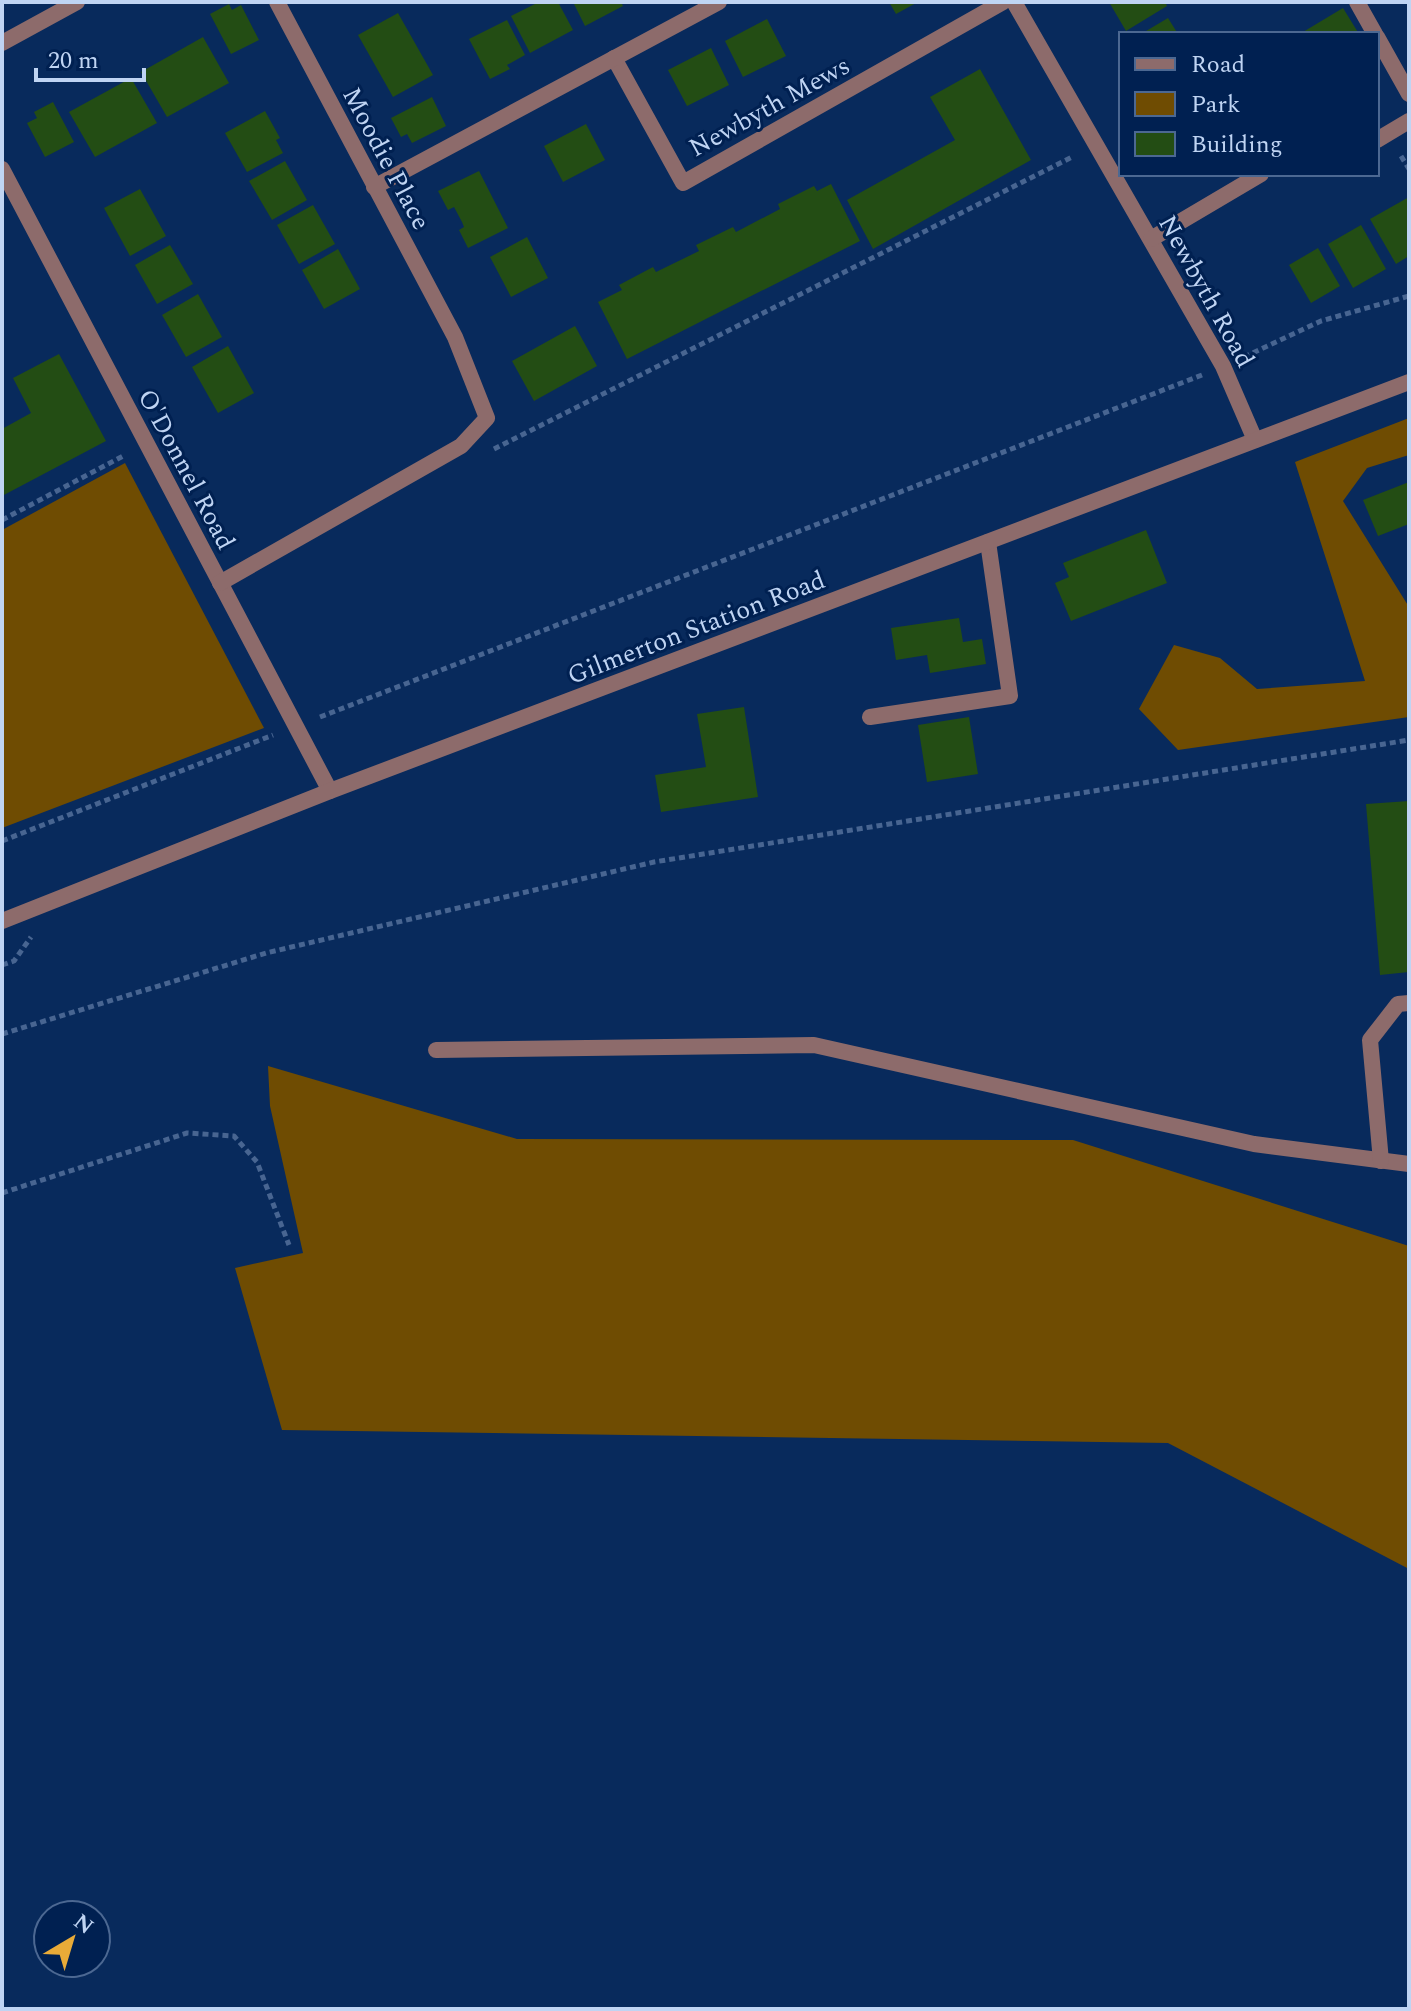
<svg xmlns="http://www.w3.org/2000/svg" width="1411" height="2011" viewBox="0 0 1411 2011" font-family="Spectral,serif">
<rect width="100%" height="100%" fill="#082a5c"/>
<!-- green -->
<g fill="#6f4c02">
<path d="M1409 418V455L1367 468 1343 501 1409 607V717L1178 750 1139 709 1174 645 1220 658 1257 689 1365 681 1295 462Z"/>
<path d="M125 463 264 728 2 828V530Z"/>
<path d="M268 1066 517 1139 1073 1140 1409 1246V1569L1168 1443 282 1430 235 1268 303 1253 270 1106Z"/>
</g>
<!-- building -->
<g fill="#234d14">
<path d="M539 2H558L573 30 530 53 511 16Z"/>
<path d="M573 2H621L623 6 585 26Z"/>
<path d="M889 2H918L896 14Z"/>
<path d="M1109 2H1165L1167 6 1126 31Z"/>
<path d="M229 4 232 10 241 5 259 40 231 54 210 14Z"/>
<path d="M1343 8 1359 34H1304L1303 32Z"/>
<path d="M398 13 433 75 393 97 358 35Z"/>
<path d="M1168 18 1178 34H1141Z"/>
<path d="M767 19 786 56 743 77 725 41Z"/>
<path d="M507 20 525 55 507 65 510 69 490 79 469 39Z"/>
<path d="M203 37 229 83 167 117 141 72Z"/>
<path d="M711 48 729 85 687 106 668 70Z"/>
<path d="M980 69 1031 160 873 249 847 200 955 140 930 97Z"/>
<path d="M131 78 157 123 95 157 69 112Z"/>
<path d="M432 97 446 126 412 143 407 134 401 137 391 118Z"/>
<path d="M53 102 74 142 45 157 27 123 37 118 34 112Z"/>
<path d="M265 111 280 138 276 140 283 153 247 172 225 133Z"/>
<path d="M586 124 605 160 563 182 544 146Z"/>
<path d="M285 161 307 200 272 220 249 181Z"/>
<path d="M479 171 508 228 468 248 459 230 464 227 462 222 454 207 448 210 438 191Z"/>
<path d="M831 184 860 241 627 359 598 302 622 290 619 285 653 267 656 272 699 251 696 245 733 227 736 232 780 209 778 204 814 186 817 191Z"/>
<path d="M140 189 166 236 130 256 104 208Z"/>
<path d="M1409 197V256L1396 264 1370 219Z"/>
<path d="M313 205 335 244 299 264 277 225Z"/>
<path d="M1361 225 1386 269 1353 288 1328 244Z"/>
<path d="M527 237 548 278 511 297 490 257Z"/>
<path d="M170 245 193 284 157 304 135 265Z"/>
<path d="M1318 248 1340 286 1311 303 1289 265Z"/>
<path d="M338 249 360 289 324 309 302 270Z"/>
<path d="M198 294 222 337 186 357 162 315Z"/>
<path d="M575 326 597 366 534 401 512 361Z"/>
<path d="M228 346 254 393 218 413 192 367Z"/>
<path d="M59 354 106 441 2 496V429L31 413 13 378Z"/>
<path d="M1409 482V524L1378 536 1363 500Z"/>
<path d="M1146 530 1167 583 1071 621 1055 583 1069 577 1063 563Z"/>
<path d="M959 618 963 642 982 639 986 664 930 673 927 655 896 660 891 628Z"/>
<path d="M744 707 758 797 661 812 655 775 706 767 697 714Z"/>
<path d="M969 717 978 774 927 782 918 725Z"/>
<path d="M1409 801V972L1380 975 1366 804Z"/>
</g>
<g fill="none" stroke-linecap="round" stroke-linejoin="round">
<!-- path -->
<g stroke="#486591" stroke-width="5" stroke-dasharray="6 4" stroke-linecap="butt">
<path d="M1401 156 1409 169"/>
<path d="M1244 357 1321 321 1409 296"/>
<path d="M494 449 1074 156"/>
<path d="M2 520 125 455"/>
<path d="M320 717 1202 375"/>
<path d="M2 841 273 735"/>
<path d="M2 965 14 961 31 937"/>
<path d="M2 1034 266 953 654 862 1409 740"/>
<path d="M2 1193 187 1133 234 1136 257 1162 289 1245"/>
</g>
<!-- service -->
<g stroke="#8d6b6b" stroke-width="16">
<path d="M870 717 1010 696 988 542"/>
<path d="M436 1050 814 1045 1254 1144 1409 1164"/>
<path d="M1381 1161 1370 1040 1398 1004 1409 1003"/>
</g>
<!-- minor -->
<g stroke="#8d6b6b" stroke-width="16">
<path d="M1014 2 1223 366 1255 440"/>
<path d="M1357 2 1375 34"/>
<path d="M1377 37 1409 94"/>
<path d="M2 43 77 2"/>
<path d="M614 58 683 183 1003 2"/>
<path d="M1377 140 1409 121"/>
<path d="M2 169 330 791"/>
<path d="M374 187 719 2"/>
<path d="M1151 239 1261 174"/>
<path d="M220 583 461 446 487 418 455 337 277 2"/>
</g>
<!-- tertiary -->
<path stroke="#8d6b6b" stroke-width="16" d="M2 921 330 791 1409 382"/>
</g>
<g text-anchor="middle" stroke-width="6" stroke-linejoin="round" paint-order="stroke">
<!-- street labels -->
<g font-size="26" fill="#bfd4f3" stroke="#002051">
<text transform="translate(769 106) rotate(-29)" y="9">Newbyth Mews</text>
<text transform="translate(387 158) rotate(62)" y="9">Moodie Place</text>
<text transform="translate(1207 291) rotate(61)" y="9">Newbyth Road</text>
<text transform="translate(187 469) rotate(62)" y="9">O'Donnel Road</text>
<text transform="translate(696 627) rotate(-21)" y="9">Gilmerton Station Road</text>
</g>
</g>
<!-- border -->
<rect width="1411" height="2011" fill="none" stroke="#bfd4f3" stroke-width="8"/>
<!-- legend -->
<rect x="1119" y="32" width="260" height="144" fill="#002051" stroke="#4c6892" stroke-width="2"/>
<rect x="1135" y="58" width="40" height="12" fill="#8d6b6b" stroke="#4c6892" stroke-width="2"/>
<text x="1191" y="72" font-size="24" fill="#bfd4f3">Road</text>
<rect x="1135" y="92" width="40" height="24" fill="#6f4c02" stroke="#4c6892" stroke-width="2"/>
<text x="1191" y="112" font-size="24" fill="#bfd4f3">Park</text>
<rect x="1135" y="132" width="40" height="24" fill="#234d14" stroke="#4c6892" stroke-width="2"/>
<text x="1191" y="152" font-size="24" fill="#bfd4f3">Building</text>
<!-- north arrow -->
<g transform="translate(72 1939) rotate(38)"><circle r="38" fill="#002051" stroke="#4c6892" stroke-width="2"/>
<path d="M0-6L14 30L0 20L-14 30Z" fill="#e9ab38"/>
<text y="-12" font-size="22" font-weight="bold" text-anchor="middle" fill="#bfd4f3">N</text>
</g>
<!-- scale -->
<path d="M36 68v12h108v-12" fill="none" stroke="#bfd4f3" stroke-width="4"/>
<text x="48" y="68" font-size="24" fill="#bfd4f3" stroke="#002051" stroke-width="6" paint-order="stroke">20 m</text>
</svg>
